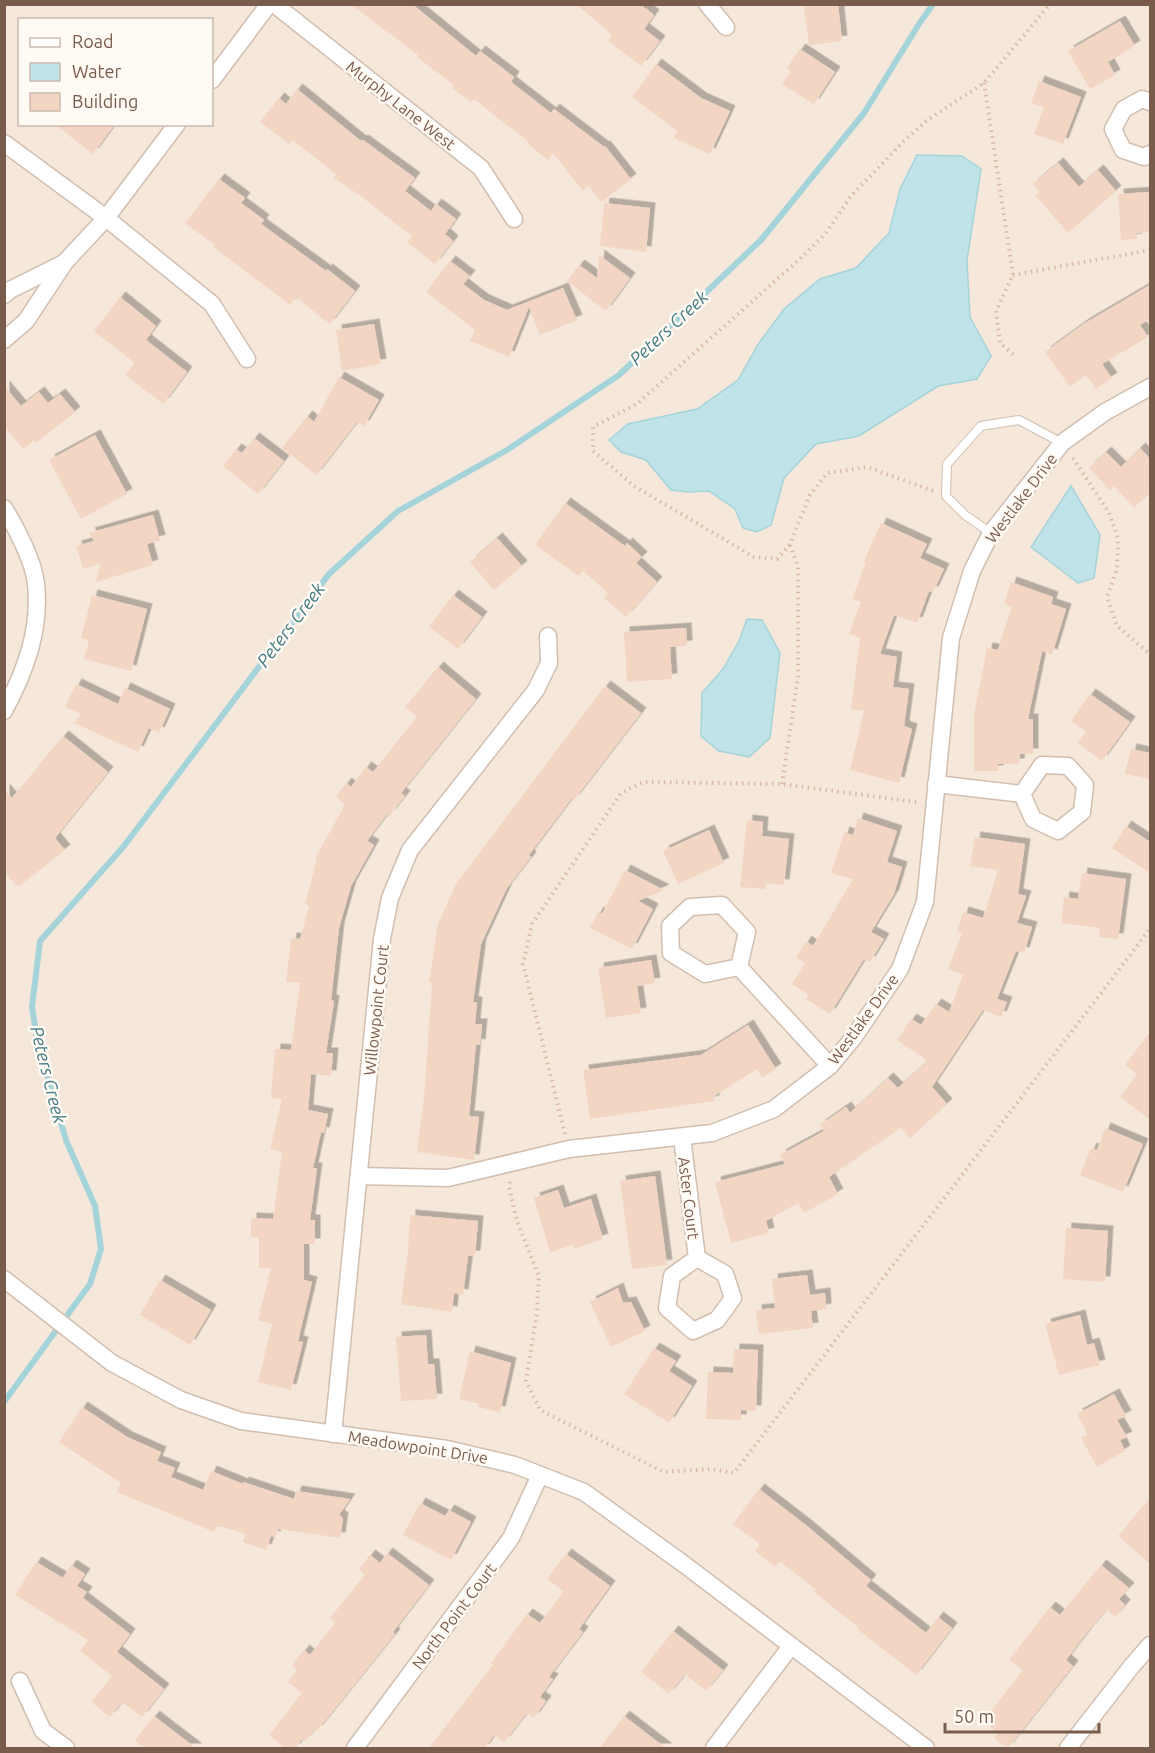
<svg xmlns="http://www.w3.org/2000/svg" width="1155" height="1753" viewBox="0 0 1155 1753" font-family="Ubuntu,sans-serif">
<defs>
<filter id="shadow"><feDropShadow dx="5.5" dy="-5.5" stdDeviation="0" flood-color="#0004"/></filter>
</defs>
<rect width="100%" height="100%" fill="#fdf6ec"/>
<!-- residential -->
<path fill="#f5e8da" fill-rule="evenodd" d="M5 5H1150V1748H5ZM20 20H212V124H20Z"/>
<!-- water -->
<g fill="#bfe3e8" stroke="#a5d3da" stroke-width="1.5">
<path d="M917 155 962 156 981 169 967 260 970 317 991 356 977 379 938 386 859 436 816 444 784 478 771 525 757 532 743 528 735 509 709 491 688 492 671 490 646 460 621 452 609 440 628 424 697 409 738 380 759 343 784 309 820 279 856 268 889 233 900 189Z"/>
<path d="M1071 486 1100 535 1094 578 1078 583 1031 547Z"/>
<path d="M747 619 762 620 780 653 770 738 749 757 719 751 701 736 702 693 723 669 739 641Z"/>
</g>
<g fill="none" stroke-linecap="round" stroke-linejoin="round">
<!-- stream -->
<path stroke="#a5d3da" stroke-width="6" d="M4 1402 90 1284 101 1249 95 1206 66 1140 38 1045 32 1007 40 941 124 846 329 574 398 511 507 450 619 375 761 240 864 113 919 24 933 4"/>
</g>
<!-- building -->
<g fill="#f3d5c3" filter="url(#shadow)">
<path d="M350 4H412L476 56 480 51 514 77 511 82 551 113 554 109 604 147 605 146 631 179 601 202 589 186 583 191 553 153 548 160 528 144 529 142 474 99 471 102 452 88 454 85 417 57 418 55Z"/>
<path d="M576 4H640L654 15 644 29 660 41 641 66 608 41 612 35Z"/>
<path d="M827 4H838L842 41 809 45 804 7Z"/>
<path d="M1120 21 1135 46 1108 62 1115 75 1090 89 1068 51Z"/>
<path d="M800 49 835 72 814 104 782 84 791 71 787 68Z"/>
<path d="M656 64 701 98 730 111 710 154 674 138 677 131 632 97Z"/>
<path d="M1039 81 1081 97 1063 144 1034 134 1044 108 1031 103Z"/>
<path d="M297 89 361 141 363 140 415 178 405 191 431 211 436 204 456 219 445 234 453 241 435 264 407 242 412 236 359 195 334 178 336 174 292 140 289 144 260 122 279 98 286 104Z"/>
<path d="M54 124H115L93 154Z"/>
<path d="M1058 163 1079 187 1098 170 1116 191 1068 233 1035 195 1039 192 1033 184Z"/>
<path d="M219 179 245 198 241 203 264 220 261 224 326 271 327 269 355 291 330 324 296 297 290 305 213 247 215 245 185 223Z"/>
<path d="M1150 192V232L1136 233 1137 239 1121 240 1118 194Z"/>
<path d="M604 203 650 208 646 252 600 246Z"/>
<path d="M599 255 630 278 606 311 567 281 579 265 597 278Z"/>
<path d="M450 261 470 276 463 284 484 300 507 310 563 288 577 320 540 335 529 307 509 357 470 341 475 330 426 292Z"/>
<path d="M1150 285V319L1140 325 1148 337 1102 364 1112 378 1096 389 1086 375 1070 387 1045 352 1085 323Z"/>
<path d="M120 297 156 326 146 340 187 372 163 404 125 375 135 363 94 331Z"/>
<path d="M374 324 381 364 342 371 336 330Z"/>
<path d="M339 377 379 400 364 426 357 422 316 475 282 448 307 416 314 422Z"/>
<path d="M4 386 21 406 39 392 48 403 60 394 75 412 36 443 34 441 23 449 4 426Z"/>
<path d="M95 435 127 494 81 519 49 460Z"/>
<path d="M254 438 284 461 258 494 223 466 236 449 242 453Z"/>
<path d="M1140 448 1150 459V492L1134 508 1114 486 1110 490 1089 468 1106 452 1121 467Z"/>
<path d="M565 503 625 546 627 543 642 557 636 563 657 582 626 617 604 598 608 593 583 571 579 576 535 545Z"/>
<path d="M153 515 160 540 147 544 153 565 96 582 100 564 83 569 76 546 94 541 89 533Z"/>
<path d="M881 523 927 544 920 558 944 569 933 592 929 591 917 623 894 615 880 654 897 657 893 687 909 689 904 726 912 729 899 783 850 770 864 711 851 709 860 638 849 634 861 602 852 599 866 562 864 561Z"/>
<path d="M497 538 522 566 494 590 470 562Z"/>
<path d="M1011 582 1053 597 1051 604 1066 609 1052 655 1042 651 1028 719H1033V754H1020L1019 764H998V771H974V714L987 648 998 650 1012 606 1004 604Z"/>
<path d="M92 595 147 609 131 671 84 659 89 640 81 638Z"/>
<path d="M453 595 482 617 458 649 429 627Z"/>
<path d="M686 628 687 646 670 647 672 679 627 682 624 632Z"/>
<path d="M438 667 476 699 401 793 405 796 390 815 388 813 367 841 374 845 351 886 339 928 331 1000 334 1001 326 1053H333L331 1076 311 1074 308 1110 328 1114 324 1133 321 1132 313 1168H317L310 1220H315V1244H304V1280L312 1282 298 1341 303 1342 291 1390 258 1382 272 1324 258 1320 271 1268H259V1237H251V1218L273 1219 282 1152 270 1149 282 1099 271 1098 275 1049 291 1050 300 983 286 982 291 938 300 939 309 906 305 904 317 859 315 858 345 805 336 797 346 783 351 787 366 767 373 772 417 717 405 707Z"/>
<path d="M76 684 118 704 125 688 170 709 159 733 149 728 138 752 74 723 81 714 65 707Z"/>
<path d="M605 686 641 713 574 800 572 798 529 855 531 857 507 888 481 944 473 1002H477L475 1024H482L480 1045 476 1044 469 1116 479 1117 474 1160 417 1152 424 1097 432 983 429 982 438 924 456 884Z"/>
<path d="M1090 694 1130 722 1102 761 1078 743 1086 732 1071 721Z"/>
<path d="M63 736 108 772 55 838 65 850 18 887 4 871V789L12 798Z"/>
<path d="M1131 749 1150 753V779L1125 774Z"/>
<path d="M858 818 897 831 887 862 902 867 894 894 871 932 884 939 870 962 864 959 830 1014 806 999 808 995 792 984 805 963 796 958 806 941 813 946 853 879 831 873 844 832 853 835Z"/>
<path d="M747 820 763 822 762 836 789 839 784 885 766 883 765 889 740 887Z"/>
<path d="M1126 826 1150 842V873L1112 848Z"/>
<path d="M709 830 724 863 678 884 663 851Z"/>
<path d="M975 837 1025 844 1018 894 1026 896 1017 923 1032 927 1024 953 1016 951 997 999 1007 1002 1001 1017 983 1010 932 1087 947 1104 910 1138 901 1128 829 1177 838 1194 804 1213 798 1203 766 1221 769 1233 731 1243 715 1182 785 1164 780 1155 824 1131 820 1125 846 1107 850 1113 888 1078 898 1088 928 1061 897 1040 911 1019 921 1025 936 1004 949 1012 963 975 948 969 962 933 957 932 963 912 983 918 998 870 970 866Z"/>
<path d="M625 870 664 890 638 901 653 909 632 949 590 928 598 912 602 914Z"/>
<path d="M1082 873 1126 879 1118 939 1099 937 1100 928 1061 923 1064 897 1078 899Z"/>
<path d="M651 960 655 983 637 986 641 1013 606 1018 598 968Z"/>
<path d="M748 1025 776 1069 762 1078 757 1069 714 1096V1101L590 1119 583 1070 701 1055Z"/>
<path d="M1150 1032V1120L1120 1097 1137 1074 1125 1065Z"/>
<path d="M1105 1128 1143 1144 1123 1192 1080 1175 1091 1148 1097 1150Z"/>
<path d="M655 1176 667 1265 632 1269 620 1181Z"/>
<path d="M558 1190 564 1208 591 1199 603 1239 574 1249 573 1245 550 1252 534 1198Z"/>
<path d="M410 1215 478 1221 475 1256H468L463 1295 454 1293 452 1312 401 1304 408 1251Z"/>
<path d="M1066 1228 1108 1231 1105 1282 1063 1279Z"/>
<path d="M807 1275 810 1295 825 1293 826 1309 811 1311 813 1328 759 1334 756 1310 775 1308 772 1279Z"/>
<path d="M160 1280 211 1310 190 1345 140 1315Z"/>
<path d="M618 1288 623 1303 631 1302 645 1331 611 1347 590 1302Z"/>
<path d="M1080 1315 1087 1345 1094 1343 1100 1365 1059 1375 1045 1324Z"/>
<path d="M426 1335 428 1364H434L437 1399 401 1401 396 1337Z"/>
<path d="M654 1348 676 1361 669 1371 692 1386 669 1423 624 1394Z"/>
<path d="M734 1349 758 1350 756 1411 741 1410V1420L706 1419 708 1372 733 1373Z"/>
<path d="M470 1351 511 1363 500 1412 478 1407 479 1404 459 1399Z"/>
<path d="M1114 1394 1126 1416 1117 1420 1127 1437 1120 1440 1125 1451 1097 1467 1081 1438 1088 1434 1077 1414Z"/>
<path d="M82 1407 127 1437 161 1452 157 1461 175 1468 171 1477 203 1490 211 1471 243 1484V1482L294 1499 296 1491 350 1499 339 1515 343 1518 340 1538 278 1529 275 1537 271 1536 266 1550 243 1542 246 1534 217 1525 214 1532 117 1492 121 1483 59 1442Z"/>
<path d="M759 1489 807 1526 871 1580 866 1586 926 1633 938 1617 952 1628 916 1675 857 1629 858 1627 814 1592 816 1590 780 1561 775 1567 755 1551 760 1544 733 1524Z"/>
<path d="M1150 1498V1564L1118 1536Z"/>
<path d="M420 1503 445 1516 449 1510 471 1522 451 1560 403 1535Z"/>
<path d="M387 1553 429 1585 393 1632 395 1634 317 1731 315 1729 305 1741 302 1739 295 1749H286L269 1735 302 1693 288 1682 297 1670 292 1666 304 1650 310 1655 335 1623 330 1618 365 1575 359 1569 370 1555 380 1563Z"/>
<path d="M566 1554 610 1586 579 1629 583 1632 549 1677 553 1679 540 1697 546 1701 534 1718 527 1713 504 1742 494 1735 484 1749H428L493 1665 491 1663 527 1614 540 1623 564 1591 547 1579Z"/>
<path d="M36 1562 63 1578 71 1565 85 1574 77 1586 87 1592 83 1598 130 1634 117 1652 164 1689 142 1717 122 1702 110 1717 91 1702 112 1676 80 1651 88 1640 15 1595Z"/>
<path d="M1101 1565 1129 1588 1119 1599 1125 1605 1115 1617 1106 1610 1089 1630 1066 1660 1073 1666 1008 1748 994 1738 998 1733 983 1721 1023 1670 1009 1660 1050 1607 1060 1615Z"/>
<path d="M673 1631 723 1670 706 1691 685 1674 669 1694 641 1672Z"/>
<path d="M154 1716 197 1749H145L135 1740Z"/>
<path d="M624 1716 667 1749H599Z"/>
</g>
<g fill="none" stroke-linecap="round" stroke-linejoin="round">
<defs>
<path id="lane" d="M991 533 965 515 946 496 947 464 981 426 1019 420 1062 443"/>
<g id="street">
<path d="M274 4 481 168 514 219"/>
<path d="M707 4 726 27"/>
<path d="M212 80 269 4"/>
<path d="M1150 102 1142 99 1124 109 1113 129 1123 150 1144 157 1150 154"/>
<path d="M4 143 106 218 212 304 247 359"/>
<path d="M4 295 10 290 64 263"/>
<path d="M4 340 26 321 65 262 106 218 177 124"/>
<path d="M4 508C16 527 34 562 36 584 41 630 25 672 4 711"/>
<path d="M936 784 1022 794 1033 819 1058 831 1082 812 1085 785 1068 766 1042 765 1022 794"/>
<path d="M739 967 705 974 671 953 670 926 690 907 722 905 747 932 739 967 830 1066"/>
<path d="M682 1137 697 1258 672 1276 667 1308 693 1331 717 1320 733 1298 725 1274 697 1258"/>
<path d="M359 1176 448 1178 569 1149 712 1133 774 1109 830 1066 854 1037 900 969 925 902 951 638 972 571 991 533 1062 443 1105 412 1150 387"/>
<path d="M4 1279 112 1363 181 1400 241 1421 447 1449 515 1465 584 1492 685 1565 926 1748"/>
<path d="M333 1434 382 939 390 898 410 850 536 690 549 663 548 636"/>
<path d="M20 1681 43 1731 66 1748"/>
<path d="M355 1748 511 1538 540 1475"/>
<path d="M714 1748 791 1646"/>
<path d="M1068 1748 1131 1667 1150 1645"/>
</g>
</defs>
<!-- lane casing -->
<use href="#lane" stroke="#d1beb0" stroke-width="10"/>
<!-- street casing -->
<use href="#street" stroke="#d1beb0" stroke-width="19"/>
<!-- path -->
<g stroke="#d9b8a5" stroke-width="4" stroke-dasharray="1.5 4.5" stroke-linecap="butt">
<path d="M984 83 1013 275 996 311 1000 343 1016 357"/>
<path d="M1013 275 1150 250"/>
<path d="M1073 458 1109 513 1118 538 1117 569 1107 597 1117 626 1150 654"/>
<path d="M933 491 867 467 827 473 810 495 790 544 777 559 754 557 634 486 593 451V427L637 404 802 257 826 233 851 196 904 141 926 121 984 83 1050 4"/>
<path d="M782 784 798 676V567L790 545"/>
<path d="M565 1134 523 964 532 924 621 793 643 782 782 784 916 802"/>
<path d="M510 1182 509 1187 517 1221 539 1276 537 1312 526 1381 540 1410 664 1472 711 1469 734 1473 1150 929"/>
</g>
<!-- lane -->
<use href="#lane" stroke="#fff" stroke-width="8"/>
<!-- street -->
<use href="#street" stroke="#fff" stroke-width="16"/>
</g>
<g text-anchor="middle" stroke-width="5" stroke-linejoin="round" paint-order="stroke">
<!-- street labels -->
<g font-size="16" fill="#7a5c4d" stroke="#fffaf3">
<text transform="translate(401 105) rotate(38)" y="6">Murphy Lane West</text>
<text transform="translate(1021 498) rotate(-53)" y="6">Westlake Drive</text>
<text transform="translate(376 1010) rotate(-84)" y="6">Willowpoint Court</text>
<text transform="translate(863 1019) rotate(-54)" y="6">Westlake Drive</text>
<text transform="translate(689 1198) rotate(83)" y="6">Aster Court</text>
<text transform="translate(418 1447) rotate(9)" y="6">Meadowpoint Drive</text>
<text transform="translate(454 1616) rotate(-53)" y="6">North Point Court</text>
</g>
<!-- water labels -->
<g font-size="18" font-style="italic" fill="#437c86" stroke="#fffaf3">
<text transform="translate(669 328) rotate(-43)" y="6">Peters Creek</text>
<text transform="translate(291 625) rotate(-53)" y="6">Peters Creek</text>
<text transform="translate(48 1075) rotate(76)" y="6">Peters Creek</text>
</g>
</g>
<!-- border -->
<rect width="1155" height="1753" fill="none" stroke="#7a5c4d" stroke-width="12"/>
<!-- legend -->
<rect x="18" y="18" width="195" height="108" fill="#fffaf3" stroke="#cabbb1" stroke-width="1.5"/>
<rect x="30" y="38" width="30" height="9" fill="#ffffff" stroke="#cabbb1" stroke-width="1.5"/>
<text x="72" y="48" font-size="18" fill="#7a5c4d">Road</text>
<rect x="30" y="63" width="30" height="18" fill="#bfe3e8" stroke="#cabbb1" stroke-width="1.5"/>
<text x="72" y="78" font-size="18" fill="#7a5c4d">Water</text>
<rect x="30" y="93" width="30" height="18" fill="#f3d5c3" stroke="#cabbb1" stroke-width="1.5"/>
<text x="72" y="108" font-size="18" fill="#7a5c4d">Building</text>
<!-- scale -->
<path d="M945 1723v9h154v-9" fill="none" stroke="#7a5c4d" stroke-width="3"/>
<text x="954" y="1723" font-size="18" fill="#7a5c4d" stroke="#fffaf3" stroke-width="4.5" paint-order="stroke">50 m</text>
</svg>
